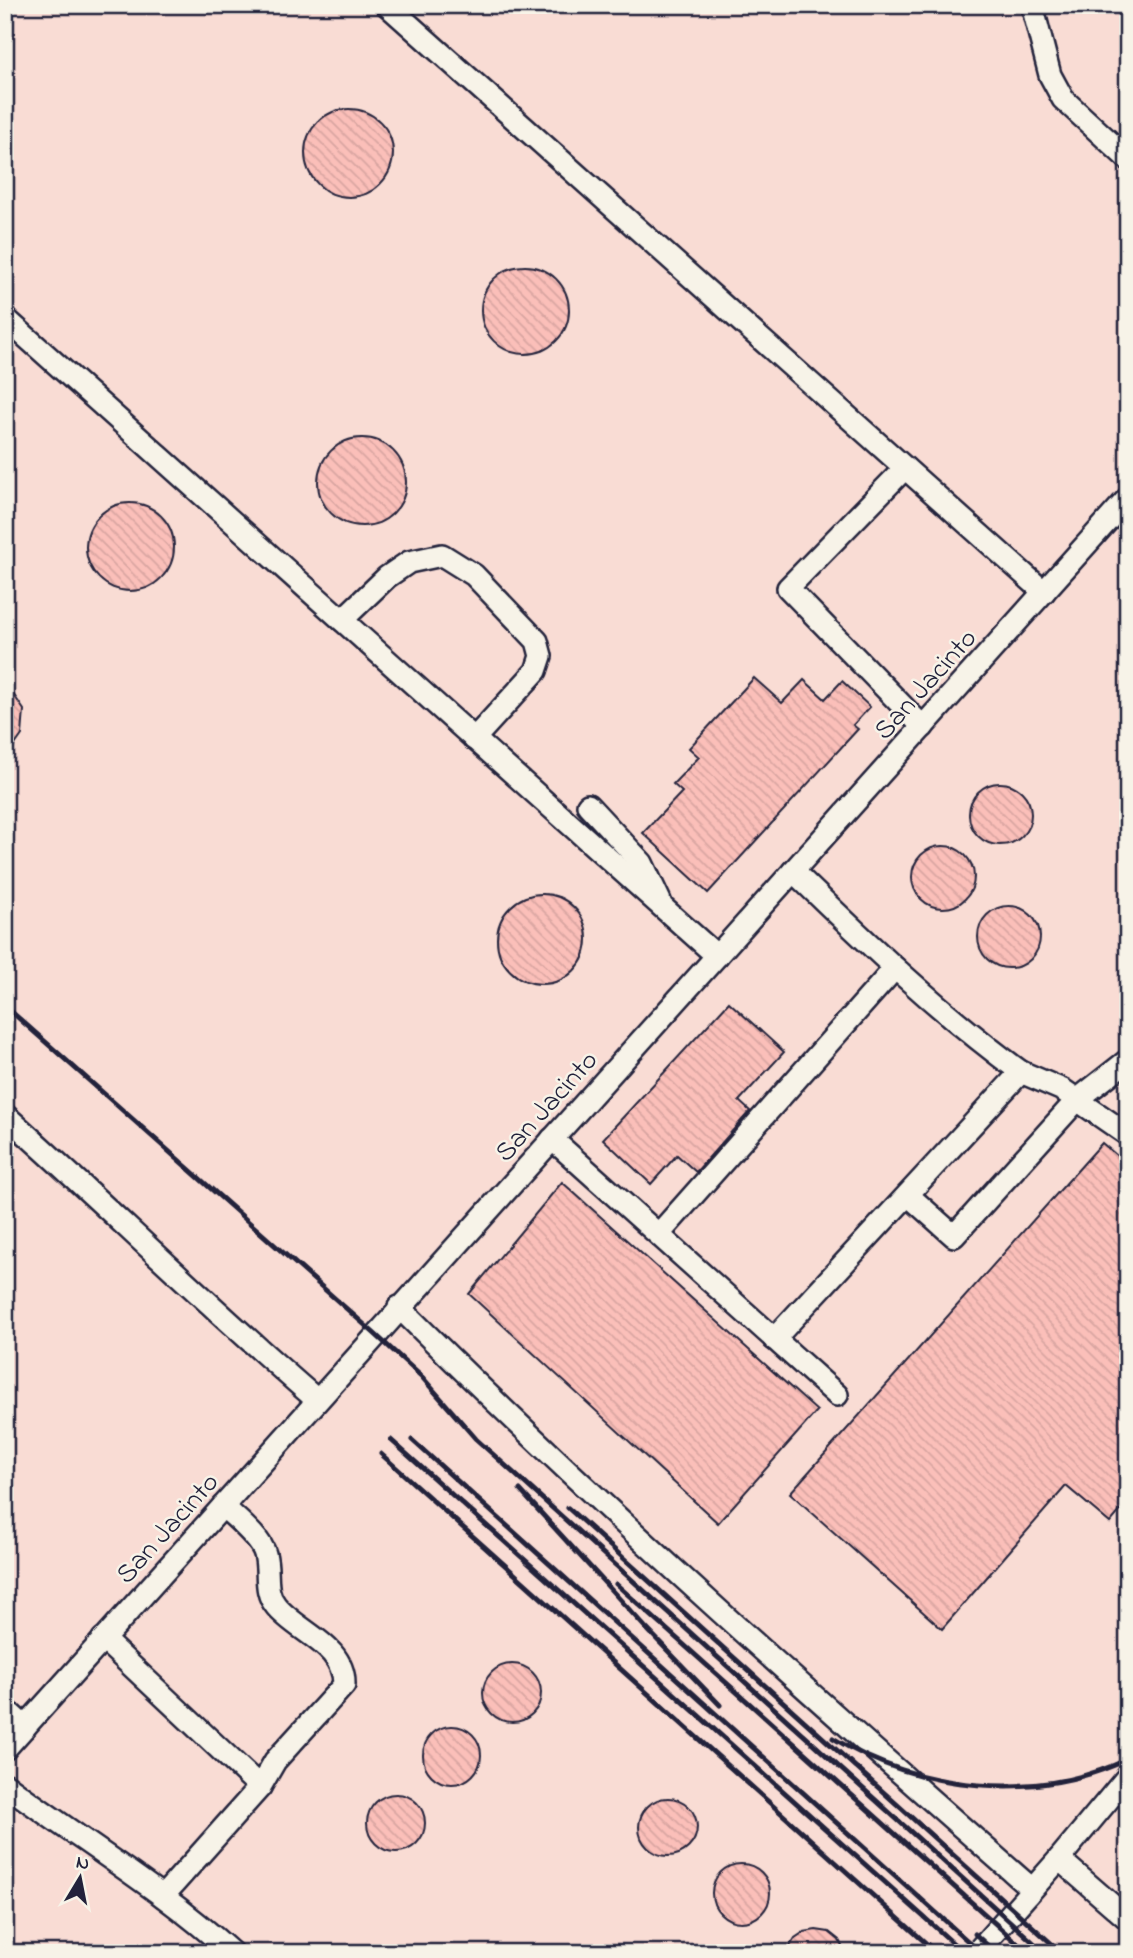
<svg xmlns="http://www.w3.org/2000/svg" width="1133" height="1958" viewBox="0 0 1133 1958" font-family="'Indie Flower',sans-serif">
<defs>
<pattern id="building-back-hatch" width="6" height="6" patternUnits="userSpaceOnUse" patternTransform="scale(1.75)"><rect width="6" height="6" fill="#fbbfb9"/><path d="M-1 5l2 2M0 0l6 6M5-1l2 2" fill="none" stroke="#d7a4a0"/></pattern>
</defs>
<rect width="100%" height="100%" fill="#f8e9df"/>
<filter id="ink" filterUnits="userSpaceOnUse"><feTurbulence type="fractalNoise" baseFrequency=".0143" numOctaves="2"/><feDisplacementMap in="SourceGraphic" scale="14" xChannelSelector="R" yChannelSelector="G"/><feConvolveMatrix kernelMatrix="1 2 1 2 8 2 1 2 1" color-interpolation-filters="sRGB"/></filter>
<g filter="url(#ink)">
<!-- built -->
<rect fill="#f9dcd4" x="5" y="5" width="1123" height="1948"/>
<!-- building -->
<g fill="url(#building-back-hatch)" stroke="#22223b" stroke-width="2">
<circle cx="349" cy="153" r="44"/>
<circle cx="525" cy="310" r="44"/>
<circle cx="362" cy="482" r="44"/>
<circle cx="130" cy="547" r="44"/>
<path d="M754 678 782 703 804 680 825 699 842 681 870 707 853 725 858 729 708 893 643 833 682 792 673 784 699 757 689 748Z"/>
<path d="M5 682 24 710 22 735 5 759Z"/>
<circle cx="1000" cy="814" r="31"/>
<circle cx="943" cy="877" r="31"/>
<circle cx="542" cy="939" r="45"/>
<circle cx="1009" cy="937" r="31"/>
<path d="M729 1002 784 1052 739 1101 750 1111 696 1172 677 1155 651 1184 603 1139Z"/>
<path d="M1102 1143 1128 1165V1502L1110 1523 1066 1486 942 1629 790 1493Z"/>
<path d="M562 1182 817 1411 718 1523 469 1294Z"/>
<circle cx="512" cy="1693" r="29"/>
<circle cx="452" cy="1755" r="29"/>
<circle cx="396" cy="1823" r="29"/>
<circle cx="668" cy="1827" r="29"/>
<circle cx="741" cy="1893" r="29"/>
<path d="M816 1930 829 1932 839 1940 845 1953H786L795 1938 804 1932Z"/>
</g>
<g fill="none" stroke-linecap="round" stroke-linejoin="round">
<defs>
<g id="minor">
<path d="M387 5 1044 592"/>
<path d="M1032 5 1050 75 1063 99 1128 159"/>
<path d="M5 318 717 956"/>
<path d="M905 468 788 588 923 727"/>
<path d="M342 620 387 577 409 562 442 555 474 575 537 641 541 656 536 671 474 739"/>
<path d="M588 805 642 863 660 901"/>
<path d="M1021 1072 1063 1090 1128 1135"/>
<path d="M5 1115C110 1209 210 1308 317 1400"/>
<path d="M552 1139 837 1395"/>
<path d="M908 1195 954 1236 1077 1100 1128 1060"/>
<path d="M659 1234 895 968"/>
<path d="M399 1307C602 1510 817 1700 1032 1889"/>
<path d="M774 1339 1021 1072C939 1012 866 942 793 871"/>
<path d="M223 1506C235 1518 261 1538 265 1554 270 1572 263 1591 276 1606 298 1633 345 1645 344 1685L275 1761 260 1787"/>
<path d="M103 1639 260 1787 163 1896"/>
<path d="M5 1709 25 1727"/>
<path d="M5 1749 1128 498"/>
<path d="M5 1784C81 1841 162 1889 232 1953"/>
<path d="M1059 1859 1128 1919"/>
<path d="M976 1953 1059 1859 1128 1776"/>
</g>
</defs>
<!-- minor casing -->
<use href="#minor" stroke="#22223b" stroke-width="26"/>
<!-- minor -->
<use href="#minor" stroke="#f7f3e8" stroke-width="21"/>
<!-- rail -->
<g stroke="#22223b" stroke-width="5">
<path d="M5 1006 375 1334 422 1377 476 1439 1045 1953"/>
<path d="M391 1440 964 1953"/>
<path d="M412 1440 981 1953"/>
<path d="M381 1454 937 1953"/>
<path d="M520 1490 645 1627 720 1705"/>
<path d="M568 1508 1062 1953"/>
<path d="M616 1584 1028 1953"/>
<path d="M833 1738C917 1791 1037 1803 1128 1759"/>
<path d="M975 1934 996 1953"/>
</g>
</g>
</g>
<g text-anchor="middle" stroke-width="5" stroke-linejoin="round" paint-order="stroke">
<!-- street labels -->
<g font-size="28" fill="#22223b" stroke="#f7f3e8">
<text transform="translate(924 683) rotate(-48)" y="10">San Jacinto</text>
<text transform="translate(545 1105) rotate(-48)" y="10">San Jacinto</text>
<text transform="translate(166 1527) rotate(-48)" y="10">San Jacinto</text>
</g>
</g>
<!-- margin -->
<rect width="1133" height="1958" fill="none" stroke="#f7f3e8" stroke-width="28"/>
<rect x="14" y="14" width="1105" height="1930" fill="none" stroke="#22223b" stroke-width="2.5" filter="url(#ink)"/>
<!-- north arrow -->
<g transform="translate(80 1878) rotate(10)" stroke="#f7f3e8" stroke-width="5" paint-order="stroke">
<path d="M0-5L12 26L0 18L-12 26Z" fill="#22223b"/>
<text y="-10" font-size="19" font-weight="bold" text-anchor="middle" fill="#22223b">N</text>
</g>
</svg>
